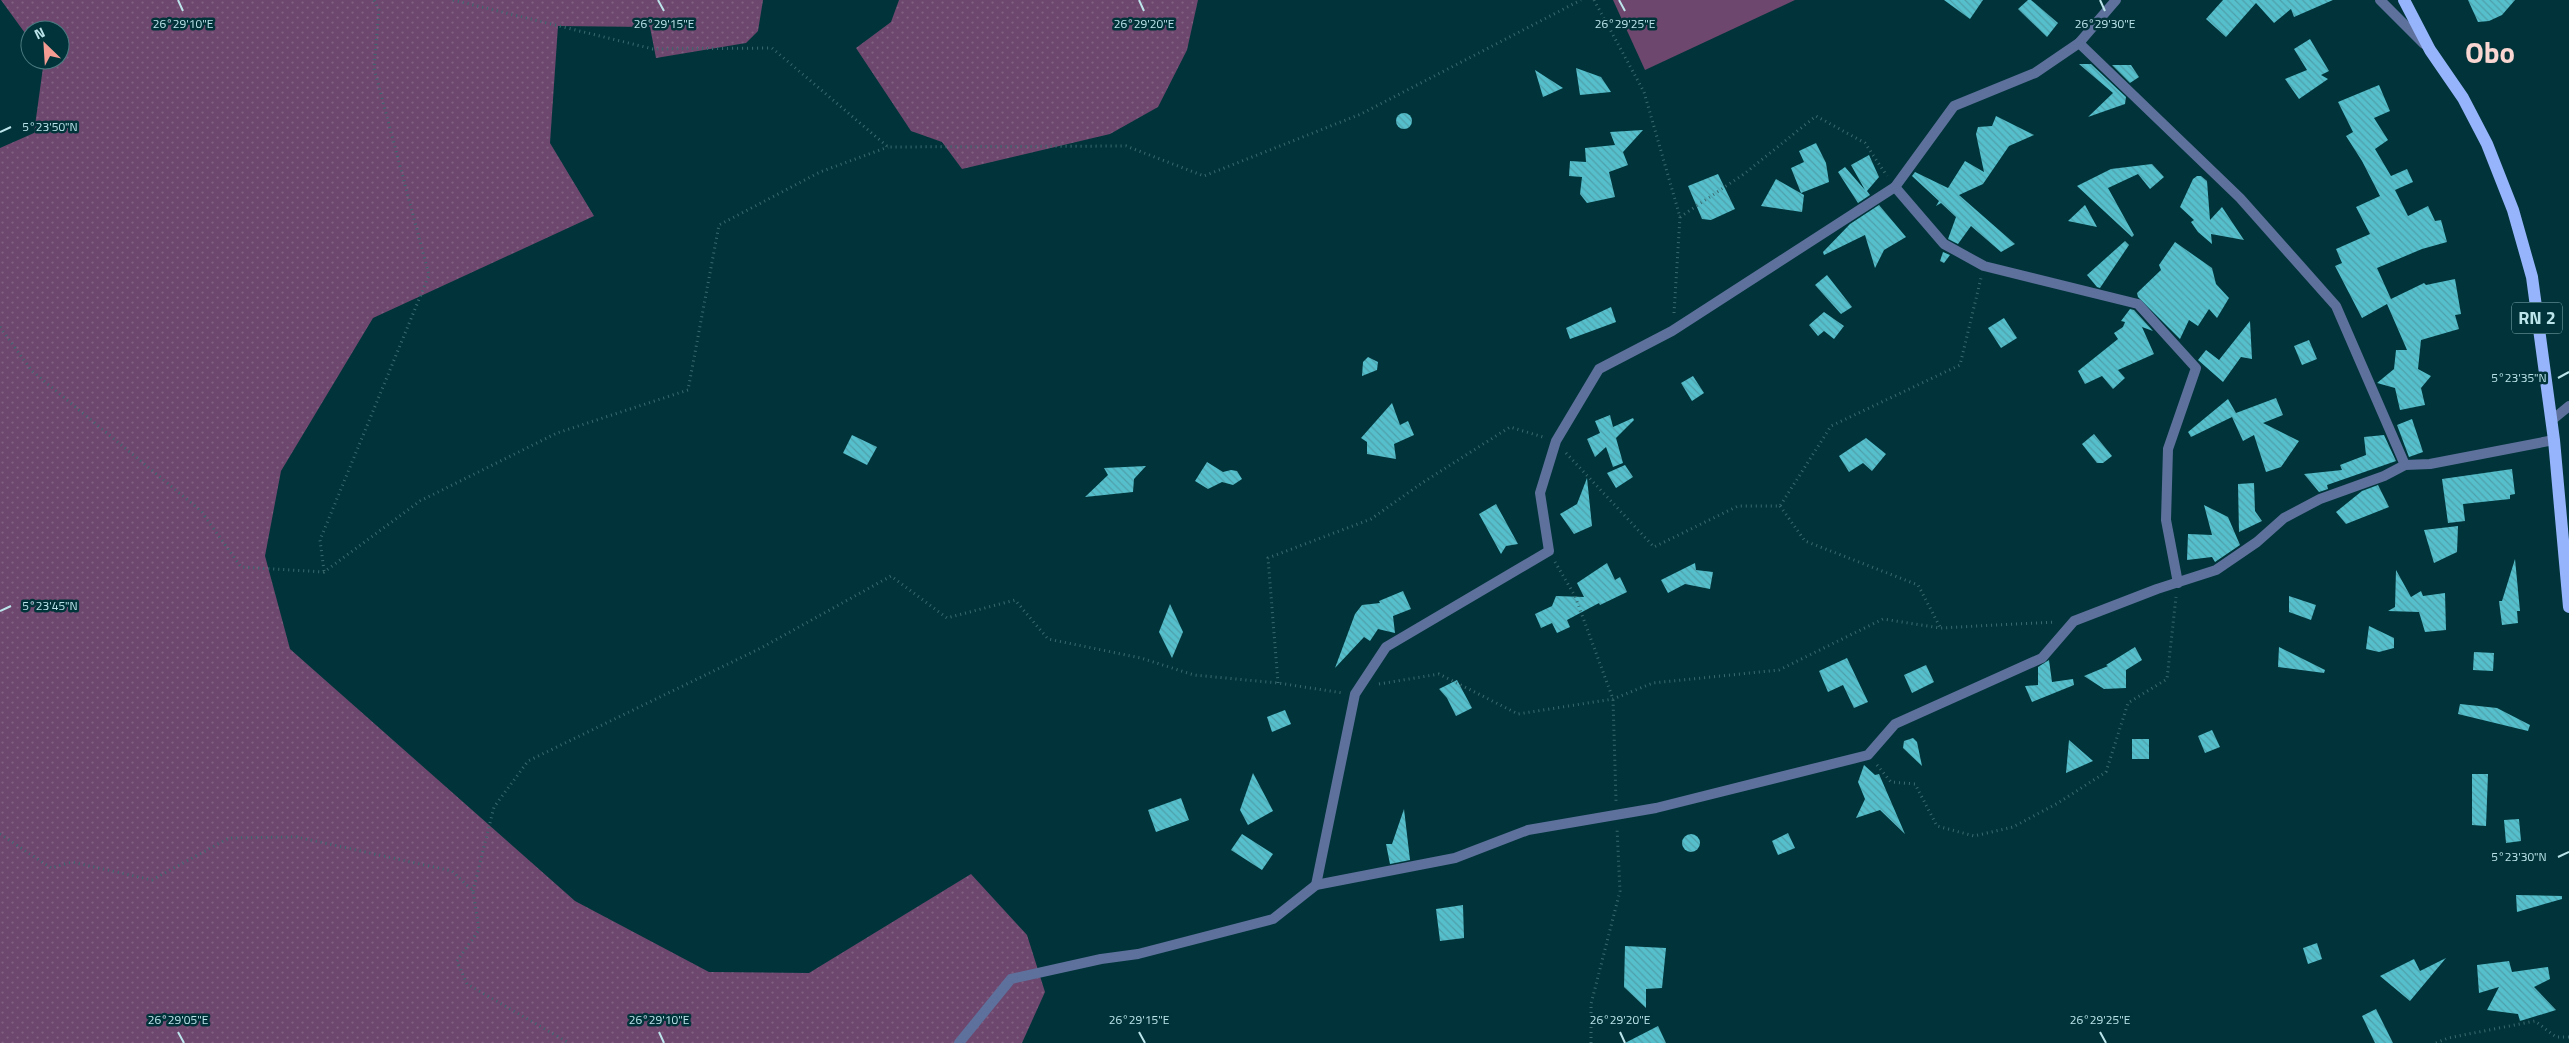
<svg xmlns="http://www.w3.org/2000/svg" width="2569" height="1043" viewBox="0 0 2569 1043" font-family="'Titillium Web',sans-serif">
<defs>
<pattern id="grass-dots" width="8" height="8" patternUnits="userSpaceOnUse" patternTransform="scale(1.25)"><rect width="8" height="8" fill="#6d476d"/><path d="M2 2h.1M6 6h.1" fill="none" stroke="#806182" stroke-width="1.8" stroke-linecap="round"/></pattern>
<pattern id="building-back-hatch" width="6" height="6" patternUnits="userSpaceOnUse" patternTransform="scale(1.25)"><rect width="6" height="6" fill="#56bfcc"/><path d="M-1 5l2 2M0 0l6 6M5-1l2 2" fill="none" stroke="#4ea0aa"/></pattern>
</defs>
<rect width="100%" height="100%" fill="#00343a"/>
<!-- grass -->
<g fill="url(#grass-dots)">
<path d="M1 0H763L758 31 746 43 656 58 650 27 558 26 550 143 594 216 373 318 281 471 265 556 290 649 575 901 709 972 809 973 971 874 1027 935 1045 992 1022 1043H0V148L34 133 44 60H60V30H30V40Z"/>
<path d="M899 0H1198L1187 50 1158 107 1110 134 962 169 942 142 911 131 856 48 891 22Z"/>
</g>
<!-- garden -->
<path fill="#6d476d" d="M1613 0H1795L1645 70Z"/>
<!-- building -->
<g fill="url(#building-back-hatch)">
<path d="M1944 0H1983L1970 19Z"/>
<path d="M2028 0H2031L2058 23 2047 37 2018 9Z"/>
<path d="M2223 0H2333L2294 17 2291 9 2274 23 2256 3 2226 37 2206 19Z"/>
<path d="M2468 0H2515L2502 15 2489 21 2478 22Z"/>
<path d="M2310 39 2329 71 2321 75 2328 79 2299 99 2285 79 2307 70 2294 49Z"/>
<path d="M2079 64H2091L2126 97 2125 104 2088 117 2113 93Z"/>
<path d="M2112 65H2131L2139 77 2130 83Z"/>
<path d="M1576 68 1601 77 1611 92 1580 95Z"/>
<path d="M1535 70 1563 88 1543 97Z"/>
<path d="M2379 85 2390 111 2374 118 2388 140 2375 149 2391 176 2407 169 2413 182 2395 190 2408 216 2428 206 2435 221 2441 220 2447 242 2422 249 2377 268 2391 299 2424 283 2426 285 2455 279 2461 314 2455 315 2459 329 2421 340 2418 369 2431 376 2421 388 2425 405 2400 410 2395 388 2377 383 2394 369 2396 350H2407L2387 304 2362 318 2335 266 2342 263 2336 249 2370 234 2356 207 2380 196 2362 161 2346 136 2353 132 2338 102Z"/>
<circle cx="1404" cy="121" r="8"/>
<path d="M1996 116 2034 135 2009 146 1983 184 1959 195 2015 244 2001 252 1971 226 1958 244 1948 239 1956 217 1941 203 1936 206 1939 201 1912 176 1915 172 1948 188 1965 161 1984 172 1976 134 1978 127 1992 126Z"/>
<path d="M1643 130 1623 152 1628 165 1609 172 1615 197 1587 203 1580 194 1582 177 1569 176 1570 161 1586 162 1585 148 1615 145 1610 132Z"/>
<path d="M1816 143 1826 163 1829 182 1801 193 1791 168 1804 162 1799 151Z"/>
<path d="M1869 155 1879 177 1867 191 1870 195 1858 203 1838 172 1845 167 1865 190 1851 165Z"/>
<path d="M2152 164 2164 177 2150 189 2138 174 2108 188 2134 235 2132 237 2077 186 2111 169Z"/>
<path d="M1718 174 1735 209 1711 220 1702 219 1688 186Z"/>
<path d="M2197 176H2201L2207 181 2210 220 2222 207 2244 240 2211 234 2212 244 2198 232 2191 222 2194 220 2180 207 2193 179Z"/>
<path d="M1776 179 1804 195 1802 212 1761 206Z"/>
<path d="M1879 205 1906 237 1884 250 1875 268 1865 235 1824 255 1823 252 1850 224Z"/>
<path d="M2085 205 2097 227 2068 221Z"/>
<path d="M2125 241 2129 245 2100 288 2097 287 2087 275Z"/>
<path d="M2175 242 2212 268 2216 284 2229 298 2217 318 2209 309 2198 326 2189 320 2180 339 2138 297 2137 293 2161 270 2159 265Z"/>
<path d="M1943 252 1950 255 1944 263 1940 261Z"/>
<path d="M1827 275 1852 307 1841 314 1815 285Z"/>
<path d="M1611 307 1616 322 1570 339 1566 328Z"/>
<path d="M2130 309 2134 310 2153 331 2142 327 2154 354 2118 370 2125 378 2113 389 2102 376 2085 384 2078 371 2118 339 2114 333 2123 327 2125 322 2121 321Z"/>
<path d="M1824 312 1844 326 1834 339 1824 331 1818 336 1809 325Z"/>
<path d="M2004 318 2017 338 2001 348 1988 328Z"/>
<path d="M2250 321 2252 359 2241 357 2223 382 2198 360 2206 350 2219 360Z"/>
<path d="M2309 340 2317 359 2302 365 2294 346Z"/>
<path d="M1368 357 1378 362 1377 370 1362 376 1363 362Z"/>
<path d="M1693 376 1704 393 1692 401 1681 383Z"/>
<path d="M2276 398 2283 415 2263 423 2299 441 2281 467 2266 472 2254 435 2243 441 2232 417 2191 437 2188 432 2228 399 2236 413Z"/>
<path d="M1392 403 1400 425 1408 421 1414 435 1394 444 1396 459 1367 454V442L1361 438Z"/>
<path d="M1610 415 1613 427 1633 418 1634 420 1616 438 1623 463 1613 467 1606 447 1595 457 1587 439 1600 433 1595 421Z"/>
<path d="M2412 419 2423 452 2409 457 2397 425Z"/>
<path d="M2094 434 2112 456 2103 463H2097L2082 444Z"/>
<path d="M852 435 877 447 867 465 843 453Z"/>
<path d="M2384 435 2396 461 2327 485 2328 489 2319 492 2304 474 2342 470 2340 465 2366 455 2364 437Z"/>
<path d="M1866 438 1886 454 1872 471 1863 463 1849 472 1839 456Z"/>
<path d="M1207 462 1223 472 1231 470 1237 471 1242 479 1233 485 1222 482 1208 489 1195 481Z"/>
<path d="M1625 465 1633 477 1616 488 1607 473Z"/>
<path d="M1146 466 1134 479 1133 492 1085 497 1108 475 1104 468Z"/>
<path d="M2512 469 2515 494 2510 495V499L2463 504 2465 521 2448 523 2442 479Z"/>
<path d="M1587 478 1592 526 1574 534 1560 514 1577 504Z"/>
<path d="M2254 483 2255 511 2262 521 2239 532 2238 484Z"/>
<path d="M2378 485 2389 507 2346 524 2336 512 2362 491Z"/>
<path d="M1496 504 1518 544 1506 546 1501 554 1479 514Z"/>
<path d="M2204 505 2228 517 2240 545 2215 562 2212 557 2187 560 2188 534 2212 535Z"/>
<path d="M2458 526 2457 552 2434 563 2424 530Z"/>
<path d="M2515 559 2520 611H2517L2518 623 2502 625 2499 601H2502Z"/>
<path d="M1607 563 1615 580 1620 577 1627 592 1600 605 1599 603 1567 620 1570 627 1557 633 1552 623 1541 628 1535 614 1552 606 1556 596 1584 597 1577 583Z"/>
<path d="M1695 563 1696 570 1713 572 1710 589 1685 584 1668 593 1661 580Z"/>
<path d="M2396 570 2411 597 2421 591 2423 596 2445 593 2446 630 2425 632 2419 612 2388 611 2395 607Z"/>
<path d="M1403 591 1411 609 1393 616 1395 633 1378 629 1370 641 1364 637 1335 668 1355 614 1362 605 1380 603 1379 601Z"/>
<path d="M2289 596 2316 605 2311 620 2289 612Z"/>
<path d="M1170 604 1183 632 1172 658 1159 632Z"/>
<path d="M2369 626 2394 638V648L2379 652 2366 649Z"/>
<path d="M2135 647 2142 660 2126 670V688L2104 689 2084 676 2108 666 2106 665Z"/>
<path d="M2279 647 2325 670 2324 673 2278 667Z"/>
<path d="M2474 652 2494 653 2493 671 2473 670Z"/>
<path d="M1847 658 1868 702 1854 708 1843 685 1828 692 1819 671Z"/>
<path d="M2049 660 2052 682 2073 679 2074 685 2032 702 2025 686 2038 685V667Z"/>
<path d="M1926 665 1934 682 1912 693 1904 675Z"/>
<path d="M1457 680 1472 708 1456 716 1447 698 1439 689Z"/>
<path d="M2460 704 2497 708 2530 725 2528 731 2458 714Z"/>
<path d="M1285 710 1291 724 1272 732 1267 717Z"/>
<path d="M2212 730 2220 747 2205 753 2198 736Z"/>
<path d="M1913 738 1917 742 1922 766 1903 748 1904 741Z"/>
<rect x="2132" y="739" width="17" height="20"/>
<path d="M2069 740 2093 761 2066 773Z"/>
<path d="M1864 765 1875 775 1879 774 1905 834 1880 810 1856 818 1865 799 1858 782Z"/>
<path d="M1253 773 1273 811 1248 825 1240 810Z"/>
<path d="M2472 774H2488L2486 826 2472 825Z"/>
<path d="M1181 798 1189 820 1156 832 1148 810Z"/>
<path d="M1404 809 1410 860 1390 864 1386 844H1392Z"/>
<path d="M2519 819 2521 841 2506 843 2504 820Z"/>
<path d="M1788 833 1795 848 1778 855 1772 841Z"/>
<path d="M1242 834 1273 854 1262 870 1231 850Z"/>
<circle cx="1691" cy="843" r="9"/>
<path d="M2516 895 2562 896V899L2517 912Z"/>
<path d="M1463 905 1464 938 1440 941 1436 909Z"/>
<path d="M2317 943 2322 959 2308 964 2303 948Z"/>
<path d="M1625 946 1666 948 1662 988 1646 989V1008L1624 987Z"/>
<path d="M2446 958 2410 1001 2380 976 2414 959 2420 971Z"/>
<path d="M2509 961 2512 972 2548 967 2550 979 2534 987 2556 1010 2520 1021 2518 1014 2487 1010 2499 987 2479 993 2477 965Z"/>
<path d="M2376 1009 2393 1043H2375L2362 1016Z"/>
<path d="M1658 1026 1666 1043H1625Z"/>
</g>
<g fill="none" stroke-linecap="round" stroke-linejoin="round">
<!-- path -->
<g stroke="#3a6a70" stroke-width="3" stroke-dasharray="1 4" stroke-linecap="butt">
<path d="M453 0 653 49 772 48 888 147 1126 146 1204 176 1361 114 1581 0"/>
<path d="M1594 0 1644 92 1680 217 1674 313"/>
<path d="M1680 217 1744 174 1816 116 1865 143 1887 176"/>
<path d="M0 327 32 371 201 511 241 567 324 572 420 501 557 433 688 390 719 225 820 172 888 147"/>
<path d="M1566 453 1654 547 1738 506H1780L1831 426 1960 365 1981 278"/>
<path d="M1780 506 1805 541 1918 585 1940 627"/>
<path d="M1555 562 1575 596 1613 699 1616 801"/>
<path d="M324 571 320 540 429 275 374 68 379 10 374 0"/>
<path d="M1278 683 1268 558 1371 519 1422 483 1510 427 1543 437"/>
<path d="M1379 684 1439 674 1518 714 1613 699 1653 683 1779 670 1883 619 1940 628 2055 622"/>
<path d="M1877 765 1891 782 1915 784 1937 826 1974 836 2013 827 2058 803 2106 772 2128 703 2167 679 2176 597"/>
<path d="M0 834 51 868 72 862 152 880 229 838 297 837 452 871 473 891 479 930 457 961 467 984 569 1043"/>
<path d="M473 891 494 807 528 761 761 648 891 576 947 618 1015 600 1048 639 1141 658 1194 675 1278 683 1343 693"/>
<path d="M1591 1043V1004L1620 891 1617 828"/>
<path d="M2436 1043 2448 1038 2535 1021 2556 1037H2569"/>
</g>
<!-- minor -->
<g stroke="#5e719c" stroke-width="10">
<path d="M2116 0 2079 43 2240 198 2336 306 2405 465"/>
<path d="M1895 187 1954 106 2035 73 2079 43"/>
<path d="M2552 420 2569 406"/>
<path d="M1316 885 1355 694 1386 647 1549 551 1540 493 1556 441 1599 369 1672 331 1895 187 1944 244 1984 266 2138 304 2196 368 2168 449 2166 520 2178 583"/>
<path d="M959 1043 1011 979 1101 959 1138 954 1273 919 1316 885 1455 858 1528 830 1656 808 1868 755 1895 724 2042 658 2074 621 2157 589 2216 570 2257 542 2284 518 2320 499 2384 476 2405 465 2430 464 2554 440"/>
</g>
<!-- tertiary -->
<path stroke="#5e719c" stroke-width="10" d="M2380 0 2424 44"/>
<!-- primary -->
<path stroke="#96b4fb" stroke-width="12" d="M2404 0 2430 50 2463 98 2487 144 2513 210 2532 277 2554 440 2569 607"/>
</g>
<!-- ticks -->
<path fill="none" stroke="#bce5eb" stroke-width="2" d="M178 0 183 11M658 0 664 11M1139 0 1144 11M1619 0 1625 11M2100 0 2105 11M0 132 11 127M2558 378 2569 372M0 611 11 606M2558 857 2569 852M178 1032 184 1043M659 1032 664 1043M1139 1032 1145 1043M1620 1032 1625 1043M2100 1032 2106 1043"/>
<g text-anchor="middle" stroke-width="5" stroke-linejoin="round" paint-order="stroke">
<!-- shield labels -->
<rect fill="#00343a" stroke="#84b0b6" stroke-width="1" x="2512" y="302.5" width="50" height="31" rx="4"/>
<g font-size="18" font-weight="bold" fill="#bce5eb">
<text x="2537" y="324">RN 2</text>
</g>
<!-- town labels -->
<g font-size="29" font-weight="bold" fill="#f9d6d1" stroke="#00343a">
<text x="2490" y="63">Obo</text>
</g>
</g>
<g font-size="12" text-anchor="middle" fill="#bce5eb" stroke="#00343a" stroke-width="5" stroke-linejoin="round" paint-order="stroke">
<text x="183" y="28">26°29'10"E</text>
<text x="664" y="28">26°29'15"E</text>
<text x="1144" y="28">26°29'20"E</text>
<text x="1625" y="28">26°29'25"E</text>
<text x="2105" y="28">26°29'30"E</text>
<text x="50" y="131">5°23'50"N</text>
<text x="2519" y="382">5°23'35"N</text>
<text x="50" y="610">5°23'45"N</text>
<text x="2519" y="861">5°23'30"N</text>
<text x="178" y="1024">26°29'05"E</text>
<text x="659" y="1024">26°29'10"E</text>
<text x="1139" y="1024">26°29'15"E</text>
<text x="1620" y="1024">26°29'20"E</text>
<text x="2100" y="1024">26°29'25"E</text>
</g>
<!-- north arrow -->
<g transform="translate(45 45) rotate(335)"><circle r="24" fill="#00343a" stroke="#4b7b81"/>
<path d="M0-4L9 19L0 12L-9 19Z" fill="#f59c93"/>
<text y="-8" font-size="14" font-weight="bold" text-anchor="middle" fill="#bce5eb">N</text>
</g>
</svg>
